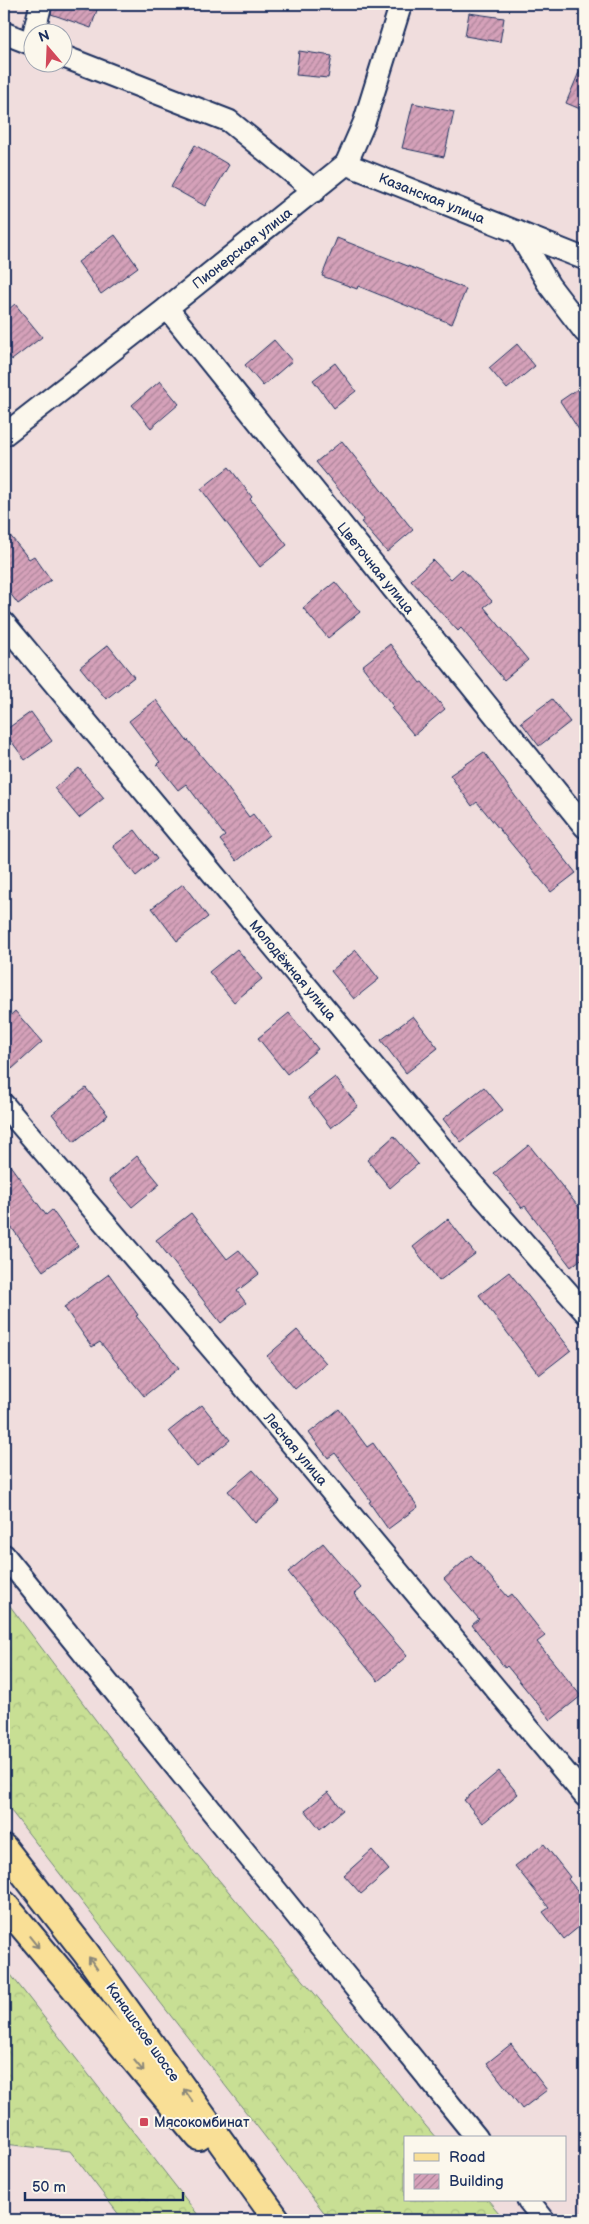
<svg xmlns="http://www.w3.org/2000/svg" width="589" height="2224" viewBox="0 0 589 2224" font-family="'Balsamiq Sans',sans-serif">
<defs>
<pattern id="forest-crowns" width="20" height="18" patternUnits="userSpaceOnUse" patternTransform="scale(1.25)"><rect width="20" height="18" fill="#c8df94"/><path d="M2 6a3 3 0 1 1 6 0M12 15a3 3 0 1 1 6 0" fill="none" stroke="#abc082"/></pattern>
<pattern id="building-hatch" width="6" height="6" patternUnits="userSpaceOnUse" patternTransform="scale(1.25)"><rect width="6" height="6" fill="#d5a1b9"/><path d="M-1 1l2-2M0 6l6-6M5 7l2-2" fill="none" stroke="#ac849a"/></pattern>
</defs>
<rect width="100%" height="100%" fill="#f0dddd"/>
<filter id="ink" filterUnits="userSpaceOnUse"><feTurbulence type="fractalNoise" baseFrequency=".02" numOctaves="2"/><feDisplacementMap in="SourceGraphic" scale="10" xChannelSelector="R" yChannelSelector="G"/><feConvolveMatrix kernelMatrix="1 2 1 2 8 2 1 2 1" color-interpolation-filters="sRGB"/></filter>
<g filter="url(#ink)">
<!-- forest -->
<g fill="url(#forest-crowns)" stroke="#728779">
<path d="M4 1598 192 1848 436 2138H405V2200H488L505 2220H330L4 1802Z"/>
<path d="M4 1966 202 2220H123L70 2151 4 2144Z"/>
</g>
<!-- building -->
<g fill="url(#building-hatch)" stroke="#1b2f5e">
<path d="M53 4H99L91 28 51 14Z"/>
<path d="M469 13 504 18 500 42 465 36Z"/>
<path d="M299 51 332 56 328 78 296 75Z"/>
<path d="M585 58V111L566 103Z"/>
<path d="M413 103 454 112 444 157 402 148Z"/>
<path d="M195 145 229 165 205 206 171 187Z"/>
<path d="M115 235 138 267 101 294 78 262Z"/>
<path d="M337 238 466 289 452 324 358 286 357 289 322 276Z"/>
<path d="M15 304 42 337 12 360 4 349V313Z"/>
<path d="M274 340 292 361 263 386 245 365Z"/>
<path d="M517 344 535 366 507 389 489 368Z"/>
<path d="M335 363 356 391 334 408 313 380Z"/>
<path d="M160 381 179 404 151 428 132 405Z"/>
<path d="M585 384V439L560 401Z"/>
<path d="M342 441 413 530 387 552 361 522 364 520 316 462Z"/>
<path d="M229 467 252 497 250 499 287 545 260 567 201 489Z"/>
<path d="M4 528 29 559 34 556 51 580 18 604 4 585Z"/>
<path d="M433 560 451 579 462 569 492 601 484 607 528 660 504 680 461 628 458 631 411 580Z"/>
<path d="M335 582 360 612 328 638 303 608Z"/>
<path d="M390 644 420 683 422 682 445 709 414 735 391 708 393 706 362 666Z"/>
<path d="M108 645 134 677 106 699 80 667Z"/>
<path d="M552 699 570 722 539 746 521 722Z"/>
<path d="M156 700 187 741 188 740 224 783 249 817 253 814 269 835 237 861 220 840 225 836 186 784 178 790 157 764 160 762 129 721Z"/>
<path d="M31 712 52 741 25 760 4 731Z"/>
<path d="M484 752 515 796 576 873 551 892 477 802 472 806 450 775Z"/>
<path d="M79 768 104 798 79 818 54 788Z"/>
<path d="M135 830 157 859 136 876 113 846Z"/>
<path d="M183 884 208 917 177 941 152 908Z"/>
<path d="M237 949 262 979 234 1002 209 972Z"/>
<path d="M356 950 379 979 354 999 331 971Z"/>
<path d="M15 1011 42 1042 12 1069 4 1059V1021Z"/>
<path d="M289 1013 318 1049 287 1074 258 1038Z"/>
<path d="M413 1016 438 1048 406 1073 381 1040Z"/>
<path d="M335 1077 358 1106 331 1128 308 1098Z"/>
<path d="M484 1087 503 1110 461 1142 443 1119Z"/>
<path d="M86 1088 108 1115 74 1142 52 1114Z"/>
<path d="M394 1136 418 1164 390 1188 367 1160Z"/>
<path d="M529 1145 585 1215V1256L571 1267 525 1206 522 1208 494 1173Z"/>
<path d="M137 1156 160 1184 132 1207 109 1180Z"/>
<path d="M4 1157 46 1215 52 1210 78 1246 43 1271 4 1217Z"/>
<path d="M191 1213 227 1259 239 1250 259 1274 237 1291 246 1303 221 1323 156 1240Z"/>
<path d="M448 1219 475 1254 439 1281 413 1247Z"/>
<path d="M509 1272 571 1350 539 1375 479 1295Z"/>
<path d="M109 1274 138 1315 136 1316 179 1368 144 1396 100 1342 92 1347 64 1307Z"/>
<path d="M297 1330 326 1363 295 1389 267 1356Z"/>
<path d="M202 1405 230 1440 197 1467 169 1431Z"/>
<path d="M339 1409 367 1447 373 1443 418 1507 388 1529 369 1502 371 1501 335 1453 328 1458 309 1433Z"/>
<path d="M253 1470 280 1501 255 1523 228 1491Z"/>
<path d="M323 1543 361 1588 354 1594 407 1656 378 1681 288 1572Z"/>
<path d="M471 1555 508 1597 512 1594 545 1636 537 1642 581 1696 551 1720 507 1666 505 1668 472 1625 479 1619 444 1579Z"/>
<path d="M499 1771 518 1794 483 1823 464 1800Z"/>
<path d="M328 1792 343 1810 320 1829 305 1810Z"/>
<path d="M544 1844 570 1877 568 1879 585 1900V1922L564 1939 543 1912 549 1908 515 1866Z"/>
<path d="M372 1850 389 1870 361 1894 344 1875Z"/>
<path d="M511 2044 547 2090 522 2109 487 2063Z"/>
</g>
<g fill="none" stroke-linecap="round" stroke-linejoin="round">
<defs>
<g id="minor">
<path d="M34 32 41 4"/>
<path d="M4 33 32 44"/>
<path d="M62 56 229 121 315 191"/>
<path d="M346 164 585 259"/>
<path d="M518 232 549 285 585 332"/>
<path d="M167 308 585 827"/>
<path d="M4 435 167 308 346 164 364 123 401 4"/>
<path d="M4 623 459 1169 585 1312"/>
<path d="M4 1105 225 1364 585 1796"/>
<path d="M4 1555 477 2138"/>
<path d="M528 2200 544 2220"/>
</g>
<g id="major">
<path d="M4 1848 86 1953 277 2220"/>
<path d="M4 1904 199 2137"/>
</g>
</defs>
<!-- minor casing -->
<use href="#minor" stroke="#1b2f5e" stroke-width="25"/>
<!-- major casing -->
<use href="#major" stroke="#1b2f5e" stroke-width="30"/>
<!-- minor -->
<use href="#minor" stroke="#fbf7ec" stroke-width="21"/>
<!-- major -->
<use href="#major" stroke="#f9df96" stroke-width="26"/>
</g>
<!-- one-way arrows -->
<defs><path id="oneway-shaft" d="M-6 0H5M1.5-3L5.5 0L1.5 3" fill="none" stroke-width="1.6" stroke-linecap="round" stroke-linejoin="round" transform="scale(1.25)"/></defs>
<g stroke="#8a877a">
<use href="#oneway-shaft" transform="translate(34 1942) rotate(51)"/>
<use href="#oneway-shaft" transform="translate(93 1963) rotate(-125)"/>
<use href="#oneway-shaft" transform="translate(139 2066) rotate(50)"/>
<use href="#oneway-shaft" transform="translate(188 2095) rotate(-125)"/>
</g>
</g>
<!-- markers -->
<rect fill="#d1495b" stroke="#fbf7ec" stroke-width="2" x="139" y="2117" width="10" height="10" rx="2.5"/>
<g text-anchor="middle" stroke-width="4" stroke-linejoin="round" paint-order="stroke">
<!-- street labels -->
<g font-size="14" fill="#1b2f5e" stroke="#fbf7ec">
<text transform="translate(432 198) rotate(22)" y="5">Казанская улица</text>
<text transform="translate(242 248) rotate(-38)" y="5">Пионерская улица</text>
<text transform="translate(376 568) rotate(51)" y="5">Цветочная улица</text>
<text transform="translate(293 970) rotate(50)" y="5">Молодёжная улица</text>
<text transform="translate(296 1449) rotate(50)" y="5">Лесная улица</text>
<text transform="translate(143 2032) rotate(55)" y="5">Канашское шоссе</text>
</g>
<!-- poi labels -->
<g font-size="14" fill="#1b2f5e" stroke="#fbf7ec" text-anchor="start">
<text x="154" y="2127">Мясокомбинат</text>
</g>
</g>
<!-- margin -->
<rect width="589" height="2224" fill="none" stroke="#fbf7ec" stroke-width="20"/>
<rect x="10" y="10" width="569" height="2204" fill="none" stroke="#1b2f5e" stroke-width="2" filter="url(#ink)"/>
<!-- legend -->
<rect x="404" y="2136" width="162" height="65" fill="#fbf7ec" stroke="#a1a7b3"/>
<rect x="414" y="2153" width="25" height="8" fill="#f9df96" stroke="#a1a7b3"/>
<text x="449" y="2162" font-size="15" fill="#1b2f5e">Road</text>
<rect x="414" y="2174" width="25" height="15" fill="url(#building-hatch)" stroke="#a1a7b3"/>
<text x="449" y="2186" font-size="15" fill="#1b2f5e">Building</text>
<!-- north arrow -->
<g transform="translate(48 48) rotate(341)"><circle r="24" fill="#fbf7ec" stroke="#a1a7b3"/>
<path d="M0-4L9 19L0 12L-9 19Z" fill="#d1495b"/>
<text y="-8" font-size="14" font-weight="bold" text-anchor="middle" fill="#1b2f5e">N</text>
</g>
<!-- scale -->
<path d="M25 2192v8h158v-8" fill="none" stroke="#1b2f5e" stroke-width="2.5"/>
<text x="32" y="2192" font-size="15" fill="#1b2f5e" stroke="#fbf7ec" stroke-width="4" paint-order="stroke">50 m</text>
</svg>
